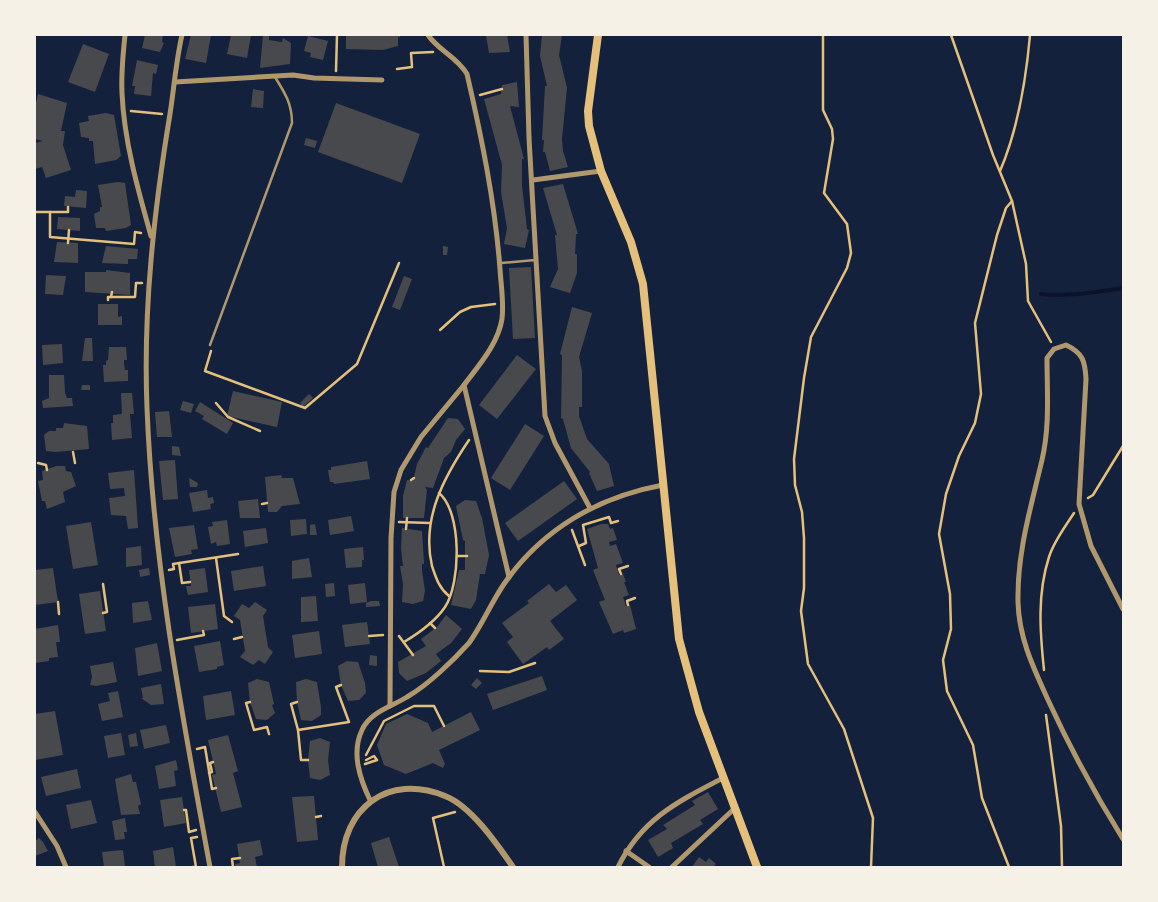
<svg xmlns="http://www.w3.org/2000/svg" width="1158" height="902" viewBox="0 0 1158 902" font-family="'Roboto Serif',serif">
<rect width="100%" height="100%" fill="#14213d"/>
<g fill="none" stroke-linecap="round" stroke-linejoin="round">
<!-- stream -->
<path stroke="#0b132b" stroke-width="4" d="M1041 294C1064 297 1099 292 1123 288"/>
</g>
<!-- building -->
<g fill="#48494c">
<path d="M145 35H163L162 42 164 43 160 52 142 48Z"/>
<path d="M191 35H211L206 63 185 59Z"/>
<path d="M231 35H251L247 58 227 54Z"/>
<path d="M263 35H269V40L282 42 283 38 291 43 290 64 260 68Z"/>
<path d="M346 35H400V37H398V46L383 50 346 49Z"/>
<path d="M486 35H507L510 52 489 53Z"/>
<path d="M542 35H562L559 55 567 88 562 139 563 151 568 167 550 171 545 152H543L544 140H542L545 86H547L540 56Z"/>
<path d="M308 36 328 41 323 60 310 57 311 53 304 51Z"/>
<path d="M83 44 109 54 95 92 68 82Z"/>
<path d="M137 60 158 65 156 74 153 73 151 96 134 94 135 86H132Z"/>
<path d="M517 82 519 107 510 106 524 159H522V186L527 229 529 230 525 248 504 244 507 228 501 192 502 165 484 99 501 94 502 85Z"/>
<path d="M253 89 264 91 263 108 251 107Z"/>
<path d="M38 94 67 103 61 131H65L63 145 71 170 46 178 42 167 35 169V143L43 141 35 139V108Z"/>
<path d="M336 103 420 134 402 183 318 152Z"/>
<path d="M106 113 114 115 121 156 116 160 95 164 93 141H89V138L81 137 79 123 89 121 88 116Z"/>
<path d="M306 138 317 141 315 148 304 145Z"/>
<path d="M118 182 125 183 131 225 126 228 106 231 105 228H96L94 214 100 211V207H102L98 185Z"/>
<path d="M563 184 578 234H576L575 254H577V273L570 293 550 287 558 269 555 235H557L543 188Z"/>
<path d="M76 190 87 191 86 208 64 206 65 196 75 197Z"/>
<path d="M58 217 80 218V231L57 229Z"/>
<path d="M57 242 78 243V263L54 262Z"/>
<path d="M106 246 138 249 137 259H128V264L102 263Z"/>
<path d="M443 246 448 247 447 255H443Z"/>
<path d="M531 267 535 338 513 339 509 268Z"/>
<path d="M106 270 130 273V295L85 292V272H106Z"/>
<path d="M46 275 66 276 63 295 45 294Z"/>
<path d="M404 276 412 279 400 310 392 307Z"/>
<path d="M98 304H118V317L122 316V325H98Z"/>
<path d="M572 307 592 313 579 357 582 371V407H579V416L587 439 609 464 614 486 597 491 589 473 590 472 571 448 563 419 561 418 562 355 560 354Z"/>
<path d="M85 338H92L93 361H82Z"/>
<path d="M62 344 63 363 43 365 42 345Z"/>
<path d="M109 347H126L127 360H124V364L125 370H128V381L104 382 103 365H106V361L108 360Z"/>
<path d="M517 355 536 369 497 419 479 405Z"/>
<path d="M49 375H64L65 393 67 398H72L73 406 43 408 42 401 49 398Z"/>
<path d="M82 385H90V390H81Z"/>
<path d="M233 391 282 402 277 427 227 416Z"/>
<path d="M121 393H132L134 414H130L132 438 112 440 111 423H113V415L122 414Z"/>
<path d="M309 394 313 398 303 407 300 403Z"/>
<path d="M183 401 194 404 191 413 180 410Z"/>
<path d="M200 402 233 423 227 434 202 419 204 416 195 411Z"/>
<path d="M169 411 172 437H157L155 412Z"/>
<path d="M448 418 458 419 465 429 456 440 451 452 444 458 433 488 425 487 427 490 424 518H403V496L407 480 413 481 417 464 426 447 428 448Z"/>
<path d="M64 423 87 426 89 449 55 452 46 451 44 435 49 431H56V428H63Z"/>
<path d="M525 424 544 436 510 490 491 478Z"/>
<path d="M172 446 179 447 181 456 172 455Z"/>
<path d="M175 460 178 499 163 500 159 461Z"/>
<path d="M367 461 370 479 334 484 333 482H330L328 470H331V467Z"/>
<path d="M56 466H65L66 471 71 472 76 486 63 492 65 502 47 509 45 501H42L38 481 43 480 42 471Z"/>
<path d="M134 470 138 528 128 529 126 516 111 515 109 498 125 496 124 488 110 489 108 473Z"/>
<path d="M281 475 282 478H293L300 504 282 506 277 512H268L265 477Z"/>
<path d="M189 478 198 483 197 487H190Z"/>
<path d="M564 481 577 499 518 541 505 523Z"/>
<path d="M207 490 208 498 213 497 214 503 210 504 211 509 193 512 189 493Z"/>
<path d="M258 499 260 518H240L238 501Z"/>
<path d="M465 500 476 501 482 518 489 555 485 574H480L476 600 471 609 451 605 459 570H465V541L463 540 456 506Z"/>
<path d="M351 516 354 531 330 535 328 520Z"/>
<path d="M306 519 307 534 291 536 290 520Z"/>
<path d="M227 520 230 544 217 546 216 542 211 544 208 527 213 526 212 522Z"/>
<path d="M91 522 98 565 73 569 66 526Z"/>
<path d="M315 524 317 535H310V525Z"/>
<path d="M601 524H608L610 529 613 528 617 540 609 542 610 546 616 544 623 563 616 565 619 575 623 574 626 582H624L629 595 623 597 626 606 630 605 636 629 624 633 623 630 613 634 599 602 605 600 593 570 598 568 587 529Z"/>
<path d="M194 525 198 549 191 550 192 554 175 557 169 528Z"/>
<path d="M266 528 268 543 245 547 243 531Z"/>
<path d="M402 528 422 531 424 564H422V571L425 591 423 601 413 604 402 602 403 584 400 566H403L401 548Z"/>
<path d="M141 546 142 565 126 567V548Z"/>
<path d="M363 547 364 560H362V567L346 568 344 549Z"/>
<path d="M309 558 312 577 292 579V561Z"/>
<path d="M263 566 266 586 234 591 231 571Z"/>
<path d="M53 568 58 602 35 605V570Z"/>
<path d="M149 568 150 575 140 577 139 570Z"/>
<path d="M205 568 208 592 188 595 186 586H191L189 570Z"/>
<path d="M334 583 335 596 326 597 325 584Z"/>
<path d="M365 583 367 602 350 604 348 585Z"/>
<path d="M549 584 556 592 566 585 577 600 550 621 564 639 549 650 547 647 523 664 507 642 513 637 502 623 529 603 527 601Z"/>
<path d="M100 591 106 631 85 634 79 594Z"/>
<path d="M316 596 318 621 301 622V597Z"/>
<path d="M148 601 152 620 133 623 132 603Z"/>
<path d="M371 601H379L380 606 366 607V603Z"/>
<path d="M255 602 267 610 263 616 268 647 273 652 265 664 259 660 253 665 240 657 245 651 240 620 234 616 242 604 249 608Z"/>
<path d="M215 604 218 629 191 633 188 607Z"/>
<path d="M446 615 462 629 451 643 436 654 441 661 426 673 407 681 399 673 398 662 426 646 421 639 437 627Z"/>
<path d="M367 622 370 644 345 647 342 625Z"/>
<path d="M58 625 60 642H56L58 657 49 658V661L35 663V629Z"/>
<path d="M319 631 322 654 295 658 292 635Z"/>
<path d="M220 641 224 665 217 667V669L199 672 194 646Z"/>
<path d="M157 643 162 671 138 676 135 648Z"/>
<path d="M370 655 377 656V666L369 665Z"/>
<path d="M347 661 358 662 365 683 366 693 359 700 348 701 341 685 338 666Z"/>
<path d="M113 662 117 682 96 686 90 685 92 677 90 666Z"/>
<path d="M542 676 547 690 493 710 487 694Z"/>
<path d="M477 678 482 683 476 689 471 685Z"/>
<path d="M257 679 269 682 274 704 272 705 275 713 267 720 256 719 250 702 248 683Z"/>
<path d="M306 679 317 682 321 707V715L312 721 301 720 297 702 296 682Z"/>
<path d="M161 684 164 704 151 705 141 698H143L141 688Z"/>
<path d="M118 691 123 717 102 721 98 704 110 701 108 693Z"/>
<path d="M231 691 235 715 206 720 203 696Z"/>
<path d="M55 711 63 755 35 760V714Z"/>
<path d="M471 712 480 730 439 750 445 764 443 768 433 763 406 774 384 765 377 745 386 724 407 714 428 723 432 732Z"/>
<path d="M166 725 170 743 144 749 140 730Z"/>
<path d="M121 733 125 755 108 758 104 736Z"/>
<path d="M136 733 138 746 130 747 128 735Z"/>
<path d="M228 735 238 771 233 773 242 807 221 812 212 775 216 774 208 740Z"/>
<path d="M320 738 330 742 328 760 330 775 320 780 310 778 308 760 310 741Z"/>
<path d="M176 760 178 770 174 771 176 786 159 789 155 766Z"/>
<path d="M77 769 81 788 46 796 41 777Z"/>
<path d="M131 774 133 782H136L141 804 138 806 140 814 121 815 115 779Z"/>
<path d="M708 792 718 809 700 820 703 824 671 843 673 848 658 857 648 840 667 829 663 825 695 805 692 801Z"/>
<path d="M314 796 318 840 297 842 292 797Z"/>
<path d="M182 797 186 823 164 827 160 800Z"/>
<path d="M91 800 97 823 71 829 66 805Z"/>
<path d="M125 818 127 832H124L125 839 115 840 112 821Z"/>
<path d="M389 837 399 867H378L371 843Z"/>
<path d="M39 838 43 842 48 851 35 856V841Z"/>
<path d="M260 840 263 855 255 857 257 867H236L235 864 240 863 237 844Z"/>
<path d="M173 847 176 867H155L153 851Z"/>
<path d="M123 850 125 867H104L102 852Z"/>
<path d="M699 857 706 862 709 858 716 864 713 867H692Z"/>
</g>
<g fill="none" stroke-linecap="round" stroke-linejoin="round">
<!-- path -->
<g stroke="#e5c07b" stroke-width="2.5">
<path d="M823 35V110L832 129 833 139 824 193 847 224 851 253 847 268 811 337 804 378 794 459 795 485 802 512 804 538V588L801 611 808 664 844 729 873 818 871 867"/>
<path d="M951 35 993 155 1012 201 1026 264 1028 301 1051 342"/>
<path d="M397 69 412 67 411 53 433 52"/>
<path d="M336 71 337 35"/>
<path d="M480 95 502 89"/>
<path d="M131 111 162 114"/>
<path d="M1000 171C1018 129 1026 80 1030 35"/>
<path d="M35 212H68V207"/>
<path d="M50 212V237L134 244 135 232 141 233"/>
<path d="M68 243 69 230"/>
<path d="M112 292 111 297H135L136 283H142"/>
<path d="M108 300V297H111"/>
<path d="M440 330 460 312 471 307 495 304"/>
<path d="M211 351 205 371 305 408 357 364 399 263"/>
<path d="M216 403 228 417 260 431"/>
<path d="M73 452 75 463"/>
<path d="M38 463 46 465 47 470"/>
<path d="M411 480 414 478"/>
<path d="M1088 498 1093 495 1123 446"/>
<path d="M262 504 267 503"/>
<path d="M399 522 430 523"/>
<path d="M406 529 407 518"/>
<path d="M572 530 585 565"/>
<path d="M579 546 586 543 583 525 609 517 611 523 618 521"/>
<path d="M457 556H467"/>
<path d="M216 558 224 616 232 622"/>
<path d="M179 563 182 583 190 582"/>
<path d="M169 570 174 569 173 564 238 554"/>
<path d="M621 574 619 569 628 566"/>
<path d="M103 584 107 612 103 613"/>
<path d="M449 596C439 588 436 578 432 566 421 519 444 477 469 440"/>
<path d="M58 602 59 614"/>
<path d="M628 605 627 601 635 598"/>
<path d="M430 623 435 628"/>
<path d="M369 636 383 635"/>
<path d="M399 636 413 655"/>
<path d="M234 639 242 637"/>
<path d="M177 640 204 635 203 631"/>
<path d="M404 642C419 633 435 622 445 607 461 583 462 512 439 493"/>
<path d="M1044 670C1040 632 1037 594 1049 557 1054 541 1065 527 1074 513"/>
<path d="M480 671 509 672 535 663"/>
<path d="M250 702 246 703 254 730 267 727 269 734"/>
<path d="M297 702 291 704 298 730 301 760H308"/>
<path d="M1046 715 1061 826 1062 867"/>
<path d="M298 730 349 722 336 687 341 685"/>
<path d="M197 749 205 747 212 789 216 788"/>
<path d="M366 755 384 721 414 706H434L444 726"/>
<path d="M365 764 377 760 374 756 366 760"/>
<path d="M209 773 212 772 210 763 213 762"/>
<path d="M184 810H186L189 832 196 830"/>
<path d="M316 817 321 816"/>
<path d="M193 867H196L191 838 197 837"/>
<path d="M233 867 232 859 240 858"/>
<path d="M444 867 433 818 455 812"/>
<path d="M1009 867 982 798 973 745 947 691 943 660 951 629 950 594 939 534 946 494 959 456 975 423 981 394 975 323 997 235 1006 208 1012 201"/>
</g>
<!-- service -->
<g stroke="#b1986c" stroke-width="2.5">
<path d="M501 263 535 260"/>
<path d="M210 345 292 123C292 104 285 93 275 77"/>
</g>
<!-- minor -->
<g stroke="#b1986c" stroke-width="5">
<path d="M125 35C123 54 121 73 122 93 124 141 138 190 151 236"/>
<path d="M182 35C176 61 174 88 170 114 154 211 143 309 147 408 153 563 182 715 210 867"/>
<path d="M428 35C439 51 456 56 467 74 482 139 495 203 500 269 501 285 504 303 502 319 498 344 479 365 464 385L509 577"/>
<path d="M526 35 529 138 545 416 555 443 590 508"/>
<path d="M175 82 293 75 314 78 382 80"/>
<path d="M533 180 601 171"/>
<path d="M1123 609 1091 546 1079 504 1086 379C1085 361 1083 353 1066 345L1054 349 1047 358C1047 392 1050 426 1042 460 1031 507 1017 552 1018 602 1019 639 1034 669 1049 702 1071 750 1095 794 1123 839"/>
<path d="M390 706 391 538 394 492 401 470 421 437 464 385"/>
<path d="M370 800C360 779 351 753 362 730 370 712 391 707 407 697 419 690 429 682 440 672 450 663 460 653 469 643 482 625 491 603 504 584 542 529 598 497 663 485"/>
<path d="M35 812 57 846 66 867"/>
<path d="M626 851 649 867"/>
<path d="M618 867C642 819 677 802 723 778"/>
<path d="M672 867 735 808"/>
</g>
<!-- tertiary -->
<path stroke="#b1986c" stroke-width="6" d="M342 867C342 808 388 773 445 796 471 806 497 844 513 867"/>
<!-- secondary -->
<path stroke="#e5c07b" stroke-width="8" d="M598 35 588 111 589 126 601 171 631 242 643 284 679 639 699 712 757 867"/>
</g>
<!-- border -->
<rect width="1158" height="902" fill="none" stroke="#f6f1e7" stroke-width="72"/>
</svg>
